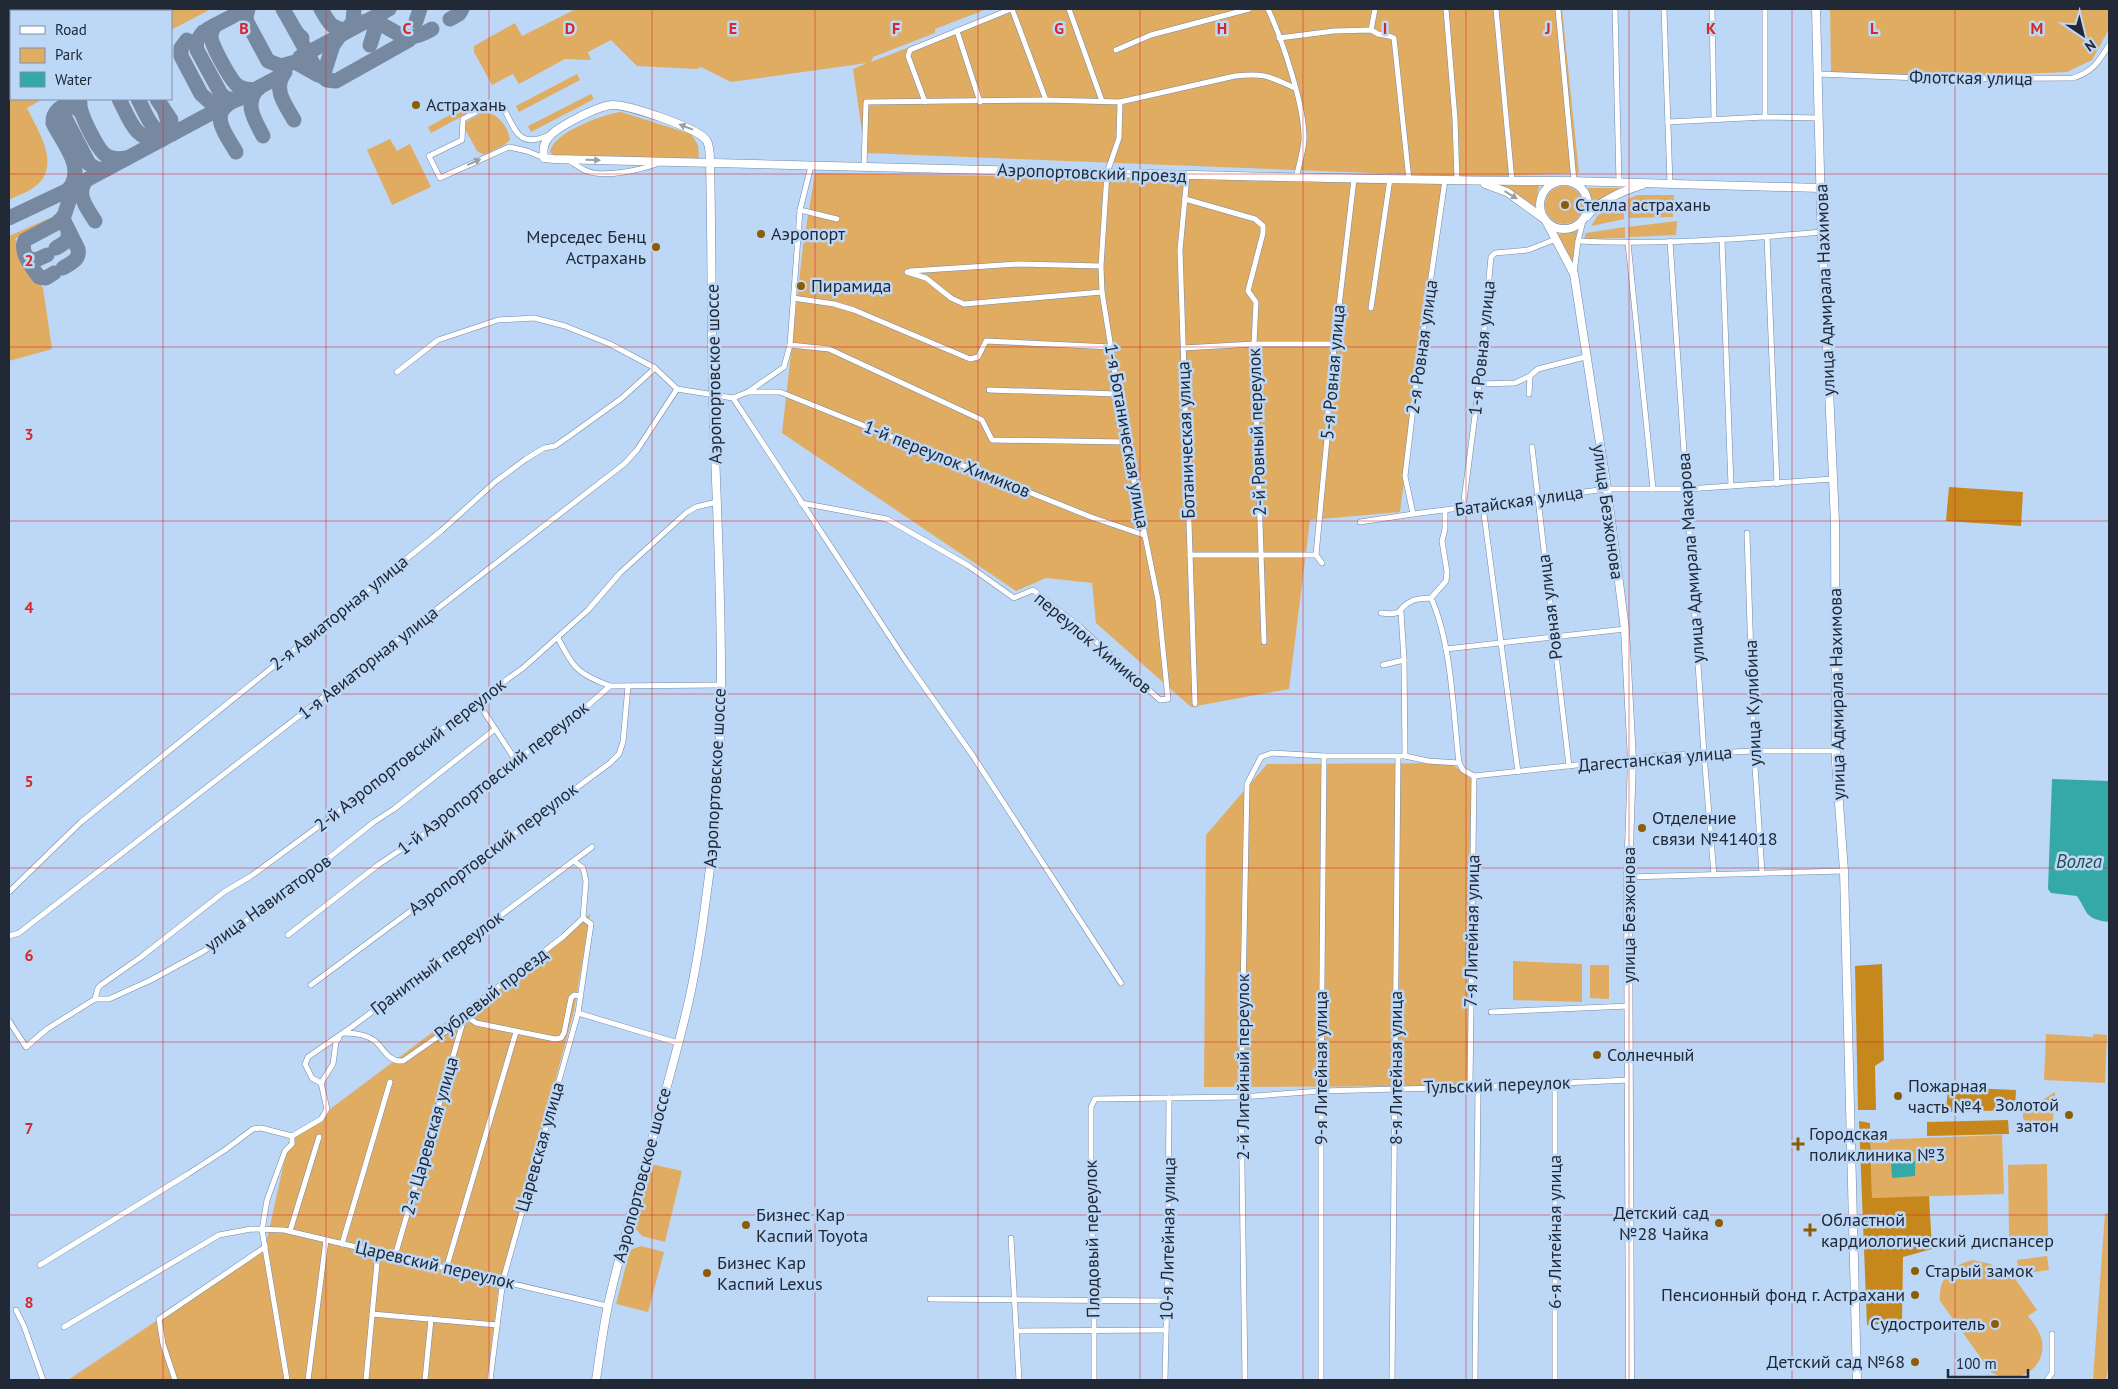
<svg xmlns="http://www.w3.org/2000/svg" width="2118" height="1389" viewBox="0 0 2118 1389" font-family="'PT Sans',sans-serif">
<rect width="100%" height="100%" fill="#bdd7f7"/>
<!-- green -->
<g fill="#e0ac62">
<path d="M9 9H211L171 30V11H11V99H43L27 108C39 133 65 170 30 190 23 194 16 196 9 200Z"/>
<path d="M576 9H987L935 29V33L873 57 871 62 1007 9H1562L1579 173 1475 177 865 153 853 69 867 63 731 82 701 67 697 69 637 66 611 40 588 52 591 60 565 59 519 84 513 74 492 85 474 52V46L515 23 522 36Z"/>
<path d="M1830 9H2109V29L2092 60 2067 72 1950 77 1831 72Z"/>
<path d="M577 74 580 80 519 112 516 106Z"/>
<path d="M591 94 594 99 531 132 528 126Z"/>
<path d="M466 106 470 112 431 133 428 127Z"/>
<path d="M487 112C500 116 508 127 510 140L504 145 484 155 477 151 464 127 466 122 482 113Z"/>
<path d="M621 112 691 134 698 145 699 159 555 156 550 152C552 133 603 114 621 112Z"/>
<path d="M390 139 397 151 410 144 431 187 392 205 367 150Z"/>
<path d="M815 173 1443 183 1400 512 1310 520 1289 689 1191 707 1096 623 1092 583 1046 578 1016 591 782 433 803 246Z"/>
<path d="M1502 185 1539 186 1535 207 1502 187Z"/>
<circle cx="1564" cy="205" r="19"/>
<path d="M1588 188H1625L1593 205Z"/>
<path d="M1638 195H1674L1673 217 1629 218 1628 199Z"/>
<path d="M1624 202V219L1591 226 1598 215Z"/>
<path d="M52 217 15 239 43 288 52 349 9 361V236Z"/>
<path d="M1677 221 1676 235 1629 237 1628 227Z"/>
<path d="M1625 227V238L1584 239 1586 233Z"/>
<path d="M1577 231 1573 260 1571 261 1558 234Z"/>
<path d="M1451 763 1472 780 1467 935 1470 1086 1204 1087 1206 835 1267 764Z"/>
<path d="M590 914 574 1011 498 1292 487 1380H68L265 1248 289 1140Z"/>
<path d="M1513 961 1582 964V1002L1513 1000Z"/>
<path d="M1590 965H1609V999L1590 998Z"/>
<path d="M2046 1034 2093 1037V1034L2107 1035 2105 1083 2044 1080Z"/>
<path d="M2055 1092 2052 1134 2023 1119V1112Z"/>
<path d="M2002 1135 2004 1194 1872 1198 1871 1140Z"/>
<path d="M651 1164 682 1171 665 1242 642 1236 635 1228Z"/>
<path d="M2047 1164 2048 1236H2009L2008 1165Z"/>
<path d="M2105 1213 2109 1214V1364L2106 1380H2093Z"/>
<path d="M641 1246 664 1252 648 1312 616 1304 630 1250Z"/>
<path d="M2047 1256 2049 1270 2019 1274 2017 1260Z"/>
<path d="M1973 1260 1991 1264 1999 1273 2007 1267 2037 1310 2028 1316C2034 1324 2040 1331 2042 1341 2047 1370 2014 1387 1991 1372L1940 1301C1938 1278 1952 1265 1973 1260Z"/>
</g>
<!-- forest -->
<g fill="#c6881c">
<path d="M1949 487 2023 492 2021 526 1946 521Z"/>
<path d="M1882 964 1884 1060 1875 1066 1876 1110H1858L1855 966Z"/>
<path d="M1948 1087 2016 1090 2015 1110 1946 1112Z"/>
<path d="M2008 1120 2009 1134 1927 1136V1122Z"/>
<path d="M1859 1121 1870 1123 1872 1198 1929 1196 1932 1249 1903 1257 1902 1322 1867 1325Z"/>
</g>
<!-- water -->
<g fill="#34a9a8">
<path d="M2052 779 2109 781V922C2084 919 2088 912 2077 896L2051 893 2048 889Z"/>
<path d="M1915 1161V1176L1892 1178 1891 1162Z"/>
</g>
<g fill="none" stroke-linecap="round" stroke-linejoin="round">
<!-- taxiway -->
<g stroke="#7789a0" stroke-width="15">
<path d="M248 9 246 17 247 22 268 61 281 66 295 62 318 75"/>
<path d="M283 9 296 32 302 38"/>
<path d="M321 9C328 22 333 32 350 29"/>
<path d="M450 19 459 14 462 9"/>
<path d="M416 21 420 9"/>
<path d="M362 22C394 18 395 51 432 29"/>
<path d="M215 25C213 29 211 32 211 36 211 45 231 81 238 86 244 90 251 90 258 89"/>
<path d="M208 29 246 9"/>
<path d="M203 32 196 42 197 50 221 94 227 99H239"/>
<path d="M296 32 318 73 327 80 336 81 409 40 410 37"/>
<path d="M345 32 353 22 354 9"/>
<path d="M187 40 181 48V56L201 94 211 103 226 106"/>
<path d="M370 45 377 23 381 15"/>
<path d="M300 57 389 9"/>
<path d="M325 70 333 45 341 34"/>
<path d="M285 72C272 89 285 104 294 120"/>
<path d="M257 89C244 105 255 120 263 136"/>
<path d="M119 99C129 118 135 142 161 140 168 131 170 124 165 113"/>
<path d="M138 99C146 113 152 137 172 134"/>
<path d="M157 99 171 120"/>
<path d="M80 103C79 113 98 151 107 156 113 160 120 159 127 158"/>
<path d="M226 106C211 118 229 139 236 152"/>
<path d="M81 112 75 107 65 105 63 114 89 164 97 169H107"/>
<path d="M86 180C75 194 87 208 95 221"/>
<path d="M68 190C87 169 63 144 53 123 52 109 65 105 76 99"/>
<path d="M9 218 64 192 282 75"/>
<path d="M56 248C65 243 71 240 67 228"/>
<path d="M27 258 36 260 47 255"/>
<path d="M63 268C71 263 80 260 78 249L63 219 72 192 78 185"/>
<path d="M54 273 46 278 39 277C32 268 19 251 25 240L57 223 63 217"/>
</g>
<defs>
<g id="street">
<path d="M1012 9 1046 100"/>
<path d="M1069 9 1102 101"/>
<path d="M1268 9C1282 39 1305 107 1304 140 1303 152 1299 165 1296 178"/>
<path d="M1446 9 1455 119 1457 181"/>
<path d="M1496 9 1512 181"/>
<path d="M1558 9 1574 181 1584 191"/>
<path d="M1615 9 1619 183"/>
<path d="M1664 9 1670 184"/>
<path d="M1712 9 1714 119"/>
<path d="M1371 30 1375 9"/>
<path d="M957 31 980 102"/>
<path d="M1279 38 1334 31 1371 30 1378 34 1389 36 1394 38 1409 180"/>
<path d="M1116 50 1151 35 1249 9"/>
<path d="M1818 74 1945 79 2073 78C2093 72 2099 61 2109 45"/>
<path d="M925 102 908 56 910 50 1011 9"/>
<path d="M1120 102 1235 76C1265 73 1268 76 1295 88"/>
<path d="M1765 117V9"/>
<path d="M1668 122 1765 117 1819 118"/>
<path d="M544 158 527 151 509 147 440 178 429 156 462 140 463 119 480 110 501 104C516 128 516 150 549 135"/>
<path d="M570 161C575 164 581 169 587 171 605 178 641 170 659 163"/>
<path d="M1187 176 1180 250 1195 704"/>
<path d="M1185 199 1255 219 1263 226V233L1248 291 1256 302 1254 344 1264 642"/>
<path d="M800 210 837 219"/>
<path d="M1767 237 1777 484"/>
<path d="M1722 240 1731 486"/>
<path d="M1578 241C1659 245 1740 239 1822 232"/>
<path d="M1670 241 1704 754 1714 875"/>
<path d="M1628 243 1653 489"/>
<path d="M910 271 1019 264 1101 266"/>
<path d="M907 272 926 278 951 298 964 304 1102 292"/>
<path d="M1574 273 1578 241 1583 221"/>
<path d="M793 298 834 304 854 310 970 359 978 357 986 341 1112 347"/>
<path d="M1371 308 1390 179"/>
<path d="M790 345 829 349 982 420 992 440 1126 442"/>
<path d="M1183 348 1254 344H1334"/>
<path d="M397 372 438 340 498 320 534 318 565 326 610 344 655 368 677 389"/>
<path d="M1479 384 1515 383 1530 376"/>
<path d="M989 390 1118 394"/>
<path d="M748 392H780L1091 517 1144 535"/>
<path d="M1529 394 1530 376 1538 369 1585 357"/>
<path d="M733 398 748 392 784 367 790 345 800 210 811 166"/>
<path d="M1532 447 1569 766"/>
<path d="M801 503 887 519 969 566 1014 598 1033 590 1080 627 1160 700 1168 699 1158 600 1126 442 1102 292 1101 266 1107 173 1119 138 1120 102 1046 100 866 102 864 167"/>
<path d="M1483 506 1518 772"/>
<path d="M1463 508 1479 384 1491 257 1495 253 1528 250 1556 239"/>
<path d="M1445 511V529L1442 541 1447 572 1446 581 1431 598C1452 644 1453 713 1459 763"/>
<path d="M1413 514 1405 476 1418 367 1445 180"/>
<path d="M1360 522 1413 514 1607 489H1687L1833 479"/>
<path d="M1747 533 1754 751 1762 873"/>
<path d="M1190 555H1316"/>
<path d="M1322 563 1316 555 1328 428V400L1354 179"/>
<path d="M1401 612 1404 660 1405 756"/>
<path d="M1381 613C1407 616 1395 608 1412 601 1417 598 1425 599 1431 598"/>
<path d="M558 638C573 668 578 674 610 686"/>
<path d="M1446 649 1625 629"/>
<path d="M1383 665 1404 660"/>
<path d="M477 701 516 761"/>
<path d="M1628 877 1844 871"/>
<path d="M9 892 81 822 441 531 495 482 526 459 544 448 555 446 568 437 622 398 655 368"/>
<path d="M288 935 378 865 439 824 551 733 585 708 610 686 720 685"/>
<path d="M9 936 19 933 624 464 637 450 677 389 733 398 906 661 973 756 1121 983"/>
<path d="M311 985 610 763 619 754 623 742 628 686"/>
<path d="M95 999 98 988 101 985 141 957 224 892 251 876 334 815 477 701 523 668 588 610 620 573 686 513 696 507 717 502"/>
<path d="M1491 1012 1629 1006"/>
<path d="M578 1013 678 1043"/>
<path d="M9 1021 26 1047 47 1029 95 999H109L151 980 204 951 287 891 374 822 394 809 494 730"/>
<path d="M344 1033C354 1033 366 1034 375 1041 384 1049 388 1062 403 1061L446 1031 489 994 564 936 583 918 586 881 583 868 574 861"/>
<path d="M321 1083 312 1078 305 1064 308 1057 353 1026 592 847"/>
<path d="M1555 1084V1380"/>
<path d="M1470 1086 1474 776"/>
<path d="M292 1136 321 1119 327 1109 321 1083 333 1064 336 1042 339 1038"/>
<path d="M290 1231 319 1137"/>
<path d="M1011 1238 1019 1380"/>
<path d="M342 1244 390 1082"/>
<path d="M395 1256 465 1015 476 1023 555 1039 561 1038 564 1033 571 998 574 995 581 996"/>
<path d="M40 1265 188 1174 225 1150 253 1129 261 1128 292 1136"/>
<path d="M446 1269 516 1032"/>
<path d="M930 1299 1167 1301"/>
<path d="M16 1310 24 1326 43 1380"/>
<path d="M372 1314 497 1325"/>
<path d="M64 1327 219 1235 251 1229 284 1230 607 1306"/>
<path d="M1017 1331 1166 1330"/>
<path d="M175 1380 163 1344 159 1319 265 1247V1245"/>
<path d="M287 1380 262 1230 267 1200 285 1151 292 1144V1136"/>
<path d="M308 1380 326 1240"/>
<path d="M366 1380 378 1252"/>
<path d="M425 1380 431 1319"/>
<path d="M490 1380 503 1280 578 1013 591 924 583 918"/>
<path d="M1094 1380V1240L1091 1232V1107L1095 1099 1241 1097 1321 1091 1478 1087 1629 1080"/>
<path d="M1165 1380 1168 1246 1169 1098"/>
<path d="M1245 1380 1241 1097 1247 784 1261 757 1272 753 1324 756H1405L1428 761 1459 763 1463 770 1474 776 1669 755 1754 751H1836"/>
<path d="M1321 1380V1091L1324 756"/>
<path d="M1392 1380 1398 757"/>
<path d="M1475 1380 1478 1087"/>
<path d="M2047 1380 2052 1373V1334"/>
</g>
<g id="secondary">
<path d="M1816 9 1821 213 1835 522 1836 762 1844 871 1857 1380"/>
<path d="M1569 181 1820 188"/>
<circle cx="1564" cy="205" r="24"/>
<path d="M1485 184 1507 192 1543 218"/>
<path d="M1587 216C1601 200 1622 191 1642 185"/>
<path d="M1546 221 1574 274 1607 489 1625 629 1632 760 1628 877 1630 1380"/>
<path d="M596 1380C600 1354 603 1327 609 1301 631 1204 663 1109 686 1013 696 972 702 931 707 891 731 727 718 560 713 396 711 318 712 240 710 162 710 155 710 147 707 141 699 128 629 105 613 105 599 105 557 127 549 137 543 144 543 150 544 158L554 159C737 164 921 168 1104 173 1256 176 1408 181 1559 181"/>
</g>
</defs>
<!-- street casing -->
<use href="#street" stroke="#7289a7" stroke-width="6"/>
<!-- secondary casing -->
<use href="#secondary" stroke="#7289a7" stroke-width="9"/>
<!-- street -->
<use href="#street" stroke="#fff" stroke-width="5"/>
<!-- secondary -->
<use href="#secondary" stroke="#fff" stroke-width="8"/>
</g>
<!-- one-way arrows -->
<defs><path id="oneway-solid" d="M-6-.8H1V-3.2L6.5 0L1 3.2V.8H-6Z" transform="scale(1.25)"/></defs>
<g fill="#9b9fa4">
<use href="#oneway-solid" transform="translate(686 127) rotate(-159)"/>
<use href="#oneway-solid" transform="translate(593 160) rotate(2)"/>
<use href="#oneway-solid" transform="translate(474 162) rotate(-24)"/>
<use href="#oneway-solid" transform="translate(1511 195) rotate(31)"/>
</g>
<!-- grid -->
<path fill="none" stroke="#d62828" stroke-width="1" stroke-opacity="0.55" d="M163 9V11M326 9V1380M489 9V1380M652 9V1380M815 9V1380M978 9V1380M1140 9V1380M1303 9V1380M1466 9V1380M1629 9V1380M1792 9V1380M1955 9V1380M163 99V1380M9 174H2109M9 347H2109M9 521H2109M9 694H2109M9 868H2109M9 1042H2109M9 1215H2109"/>
<!-- markers -->
<g fill="#8c5d04" stroke="#bdd7f7" stroke-width="2">
<circle cx="416" cy="105" r="5"/>
<circle cx="1565" cy="205" r="5"/>
<circle cx="761" cy="234" r="5"/>
<circle cx="656" cy="247" r="5"/>
<circle cx="801" cy="286" r="5"/>
<circle cx="1642" cy="828" r="5"/>
<circle cx="1597" cy="1055" r="5"/>
<circle cx="1898" cy="1096" r="5"/>
<circle cx="2069" cy="1115" r="5"/>
<path d="M1795.5 1136.5h5v5h5v5h-5v5h-5v-5h-5v-5h5z"/>
<circle cx="1719" cy="1223" r="5"/>
<circle cx="746" cy="1225" r="5"/>
<path d="M1807.5 1222.5h5v5h5v5h-5v5h-5v-5h-5v-5h5z"/>
<circle cx="1915" cy="1271" r="5"/>
<circle cx="707" cy="1273" r="5"/>
<circle cx="1915" cy="1295" r="5"/>
<circle cx="1995" cy="1324" r="5"/>
<circle cx="1915" cy="1362" r="5"/>
</g>
<g text-anchor="middle" stroke-width="5" stroke-linejoin="round" paint-order="stroke">
<!-- street labels -->
<g font-size="18" fill="#202935" stroke="#bdd7f7">
<text transform="translate(1971 78) rotate(1)" y="6">Флотская улица</text>
<text transform="translate(1092 173) rotate(2)" y="6">Аэропортовский проезд</text>
<text transform="translate(1825 290) rotate(-92)" y="6">улица Адмирала Нахимова</text>
<text transform="translate(1422 347) rotate(-82)" y="6">2-я Ровная улица</text>
<text transform="translate(1482 348) rotate(-84)" y="6">1-я Ровная улица</text>
<text transform="translate(1333 372) rotate(-85)" y="6">5-я Ровная улица</text>
<text transform="translate(714 374) rotate(-91)" y="6">Аэропортовское шоссе</text>
<text transform="translate(1257 432) rotate(-92)" y="6">2-й Ровный переулок</text>
<text transform="translate(1127 436) rotate(80)" y="6">1-я Ботаническая улица</text>
<text transform="translate(1186 440) rotate(-92)" y="6">Ботаническая улица</text>
<text transform="translate(947 459) rotate(22)" y="6">1-й переулок Химиков</text>
<text transform="translate(1519 501) rotate(-8)" y="6">Батайская улица</text>
<text transform="translate(1608 512) rotate(82)" y="6">улица Безжонова</text>
<text transform="translate(1691 558) rotate(-94)" y="6">улица Адмирала Макарова</text>
<text transform="translate(1550 607) rotate(-97)" y="6">Ровная улица</text>
<text transform="translate(339 613) rotate(-39)" y="6">2-я Авиаторная улица</text>
<text transform="translate(1093 643) rotate(40)" y="6">переулок Химиков</text>
<text transform="translate(368 663) rotate(-38)" y="6">1-я Авиаторная улица</text>
<text transform="translate(1837 694) rotate(-91)" y="6">улица Адмирала Нахимова</text>
<text transform="translate(1753 703) rotate(-92)" y="6">улица Кулибина</text>
<text transform="translate(410 755) rotate(-38)" y="6">2-й Аэропортовский переулок</text>
<text transform="translate(1655 759) rotate(-5)" y="6">Дагестанская улица</text>
<text transform="translate(493 778) rotate(-38)" y="6">1-й Аэропортовский переулок</text>
<text transform="translate(715 778) rotate(-87)" y="6">Аэропортовское шоссе</text>
<text transform="translate(493 849) rotate(-37)" y="6">Аэропортовский переулок</text>
<text transform="translate(268 903) rotate(-36)" y="6">улица Навигаторов</text>
<text transform="translate(1629 915) rotate(-90)" y="6">улица Безжонова</text>
<text transform="translate(1472 931) rotate(-89)" y="6">7-я Литейная улица</text>
<text transform="translate(437 963) rotate(-37)" y="6">Гранитный переулок</text>
<text transform="translate(491 994) rotate(-38)" y="6">Рублевый проезд</text>
<text transform="translate(1243 1067) rotate(-90)" y="6">2-й Литейный переулок</text>
<text transform="translate(1321 1068) rotate(-90)" y="6">9-я Литейная улица</text>
<text transform="translate(1396 1068) rotate(-90)" y="6">8-я Литейная улица</text>
<text transform="translate(1497 1085) rotate(-2)" y="6">Тульский переулок</text>
<text transform="translate(430 1136) rotate(-74)" y="6">2-я Царевская улица</text>
<text transform="translate(540 1147) rotate(-74)" y="6">Царевская улица</text>
<text transform="translate(642 1175) rotate(-75)" y="6">Аэропортовское шоссе</text>
<text transform="translate(1555 1232) rotate(-90)" y="6">6-я Литейная улица</text>
<text transform="translate(1092 1239) rotate(-91)" y="6">Плодовый переулок</text>
<text transform="translate(1168 1239) rotate(-89)" y="6">10-я Литейная улица</text>
<text transform="translate(435 1265) rotate(13)" y="6">Царевский переулок</text>
</g>
<!-- poi labels -->
<g font-size="18" fill="#202935" stroke="#bdd7f7" text-anchor="start">
<text x="426" y="111">Астрахань</text>
<text x="1575" y="211">Стелла астрахань</text>
<text x="771" y="240">Аэропорт</text>
<text x="646" y="243" text-anchor="end">Мерседес Бенц<tspan x="646" dy="21">Астрахань</tspan></text>
<text x="811" y="292">Пирамида</text>
<text x="1652" y="824">Отделение<tspan x="1652" dy="21">связи №414018</tspan></text>
<text x="1607" y="1061">Солнечный</text>
<text x="1908" y="1092">Пожарная<tspan x="1908" dy="21">часть №4</tspan></text>
<text x="2059" y="1111" text-anchor="end">Золотой<tspan x="2059" dy="21">затон</tspan></text>
<text x="1809" y="1140">Городская<tspan x="1809" dy="21">поликлиника №3</tspan></text>
<text x="1709" y="1219" text-anchor="end">Детский сад<tspan x="1709" dy="21">№28 Чайка</tspan></text>
<text x="756" y="1221">Бизнес Кар<tspan x="756" dy="21">Каспий Toyota</tspan></text>
<text x="1821" y="1226">Областной<tspan x="1821" dy="21">кардиологический диспансер</tspan></text>
<text x="717" y="1269">Бизнес Кар<tspan x="717" dy="21">Каспий Lexus</tspan></text>
<text x="1925" y="1277">Старый замок</text>
<text x="1905" y="1301" text-anchor="end">Пенсионный фонд г. Астрахани</text>
<text x="1985" y="1330" text-anchor="end">Судостроитель</text>
<text x="1905" y="1368" text-anchor="end">Детский сад №68</text>
</g>
<!-- water labels -->
<g font-size="19" font-style="italic" fill="#2a4c4b" stroke="#bdd7f7">
<text x="2079" y="868">Волга</text>
</g>
</g>
<g font-size="16" text-anchor="middle" font-weight="bold" fill="#d62828" stroke="#bdd7f7" stroke-width="5" stroke-linejoin="round" paint-order="stroke">
<text x="244" y="34">B</text>
<text x="407" y="34">C</text>
<text x="570" y="34">D</text>
<text x="733" y="34">E</text>
<text x="896" y="34">F</text>
<text x="1059" y="34">G</text>
<text x="1222" y="34">H</text>
<text x="1385" y="34">I</text>
<text x="1548" y="34">J</text>
<text x="1711" y="34">K</text>
<text x="1874" y="34">L</text>
<text x="2037" y="34">M</text>
<text x="29" y="266">2</text>
<text x="29" y="440">3</text>
<text x="29" y="613">4</text>
<text x="29" y="787">5</text>
<text x="29" y="961">6</text>
<text x="29" y="1134">7</text>
<text x="29" y="1308">8</text>
</g>
<!-- border -->
<rect width="2118" height="1389" fill="none" stroke="#202935" stroke-width="20"/>
<!-- legend -->
<rect x="10" y="10" width="162" height="90" fill="#bdd7f7" stroke="#7e91a9"/>
<rect x="20" y="26" width="25" height="8" fill="#ffffff" stroke="#7e91a9"/>
<text x="55" y="35" font-size="15" fill="#202935">Road</text>
<rect x="20" y="48" width="25" height="15" fill="#e0ac62" stroke="#7e91a9"/>
<text x="55" y="60" font-size="15" fill="#202935">Park</text>
<rect x="20" y="72" width="25" height="15" fill="#34a9a8" stroke="#7e91a9"/>
<text x="55" y="85" font-size="15" fill="#202935">Water</text>
<!-- north arrow -->
<g transform="translate(2083 35) rotate(145)" stroke="#bdd7f7" stroke-width="4" paint-order="stroke">
<path d="M0-4L9 19L0 12L-9 19Z" fill="#202935"/>
<text y="-8" font-size="14" font-weight="bold" text-anchor="middle" fill="#202935">N</text>
</g>
<!-- scale -->
<path d="M1948 1369v8h80v-8" fill="none" stroke="#202935" stroke-width="2.5"/>
<text x="1956" y="1369" font-size="15" fill="#202935" stroke="#bdd7f7" stroke-width="4" paint-order="stroke">100 m</text>
</svg>
